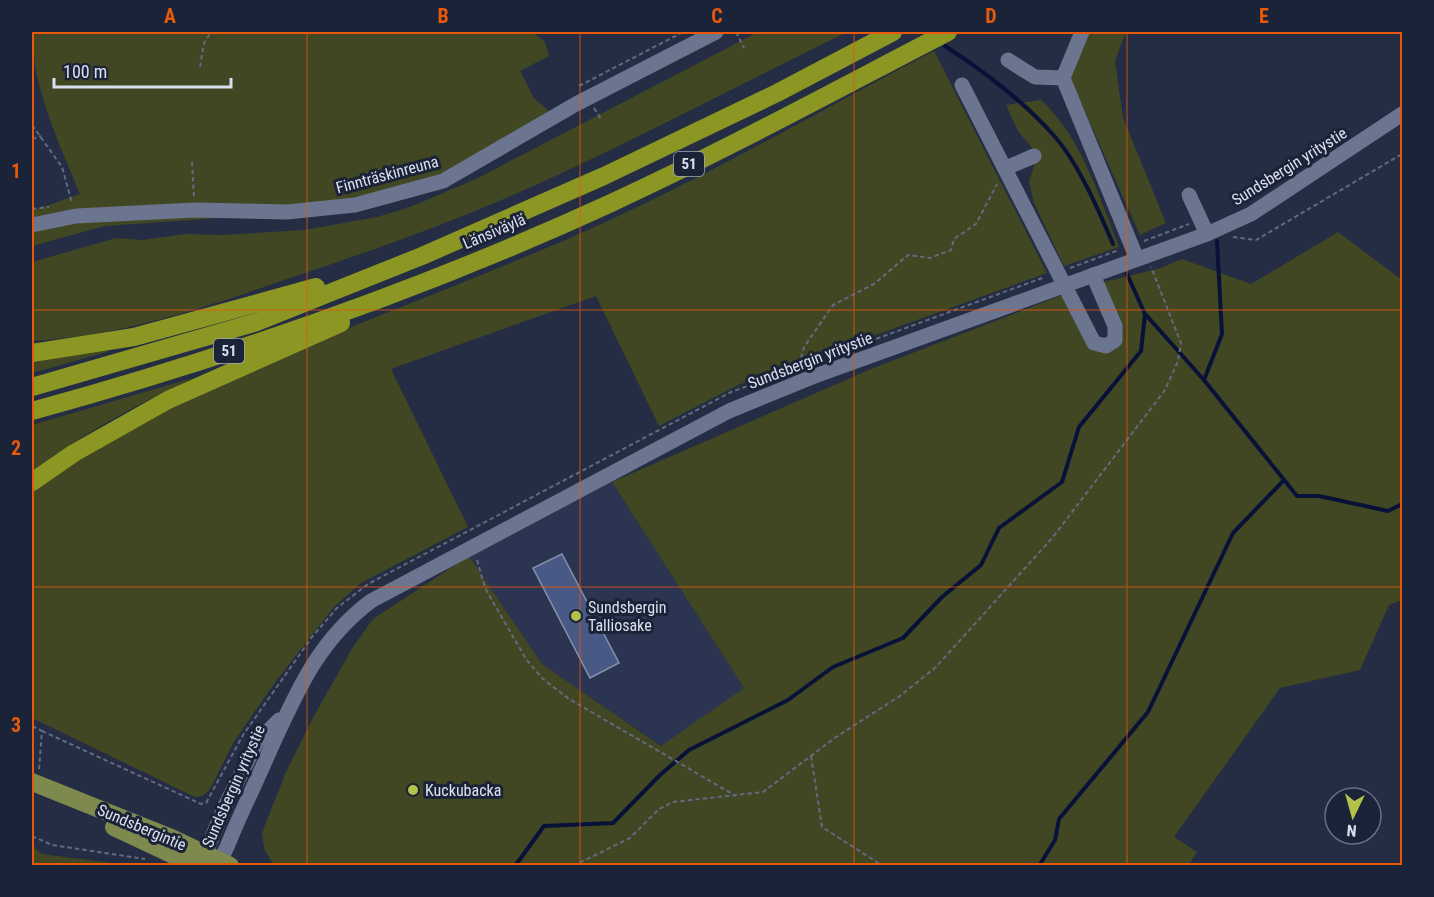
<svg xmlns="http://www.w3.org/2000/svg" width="1434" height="897" viewBox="0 0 1434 897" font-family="'Roboto Condensed',sans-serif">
<rect width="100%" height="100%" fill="#242d43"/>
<!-- built -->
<path fill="#2b3551" d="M612 482 744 688 662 746 542 664 469 556Z"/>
<!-- green -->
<g fill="#414722">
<path d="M32 32H532L545 42 549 56 520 71 534 98 559 120 434 185 275 218H220L105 226 32 246V211L80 194C59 143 32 87 32 32Z"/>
<path d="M758 32H847C752 79 658 128 562 173 473 215 380 248 287 279 204 308 120 336 32 341V262L116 238 142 240 185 234 221 235 304 230 377 217 410 207 476 179Z"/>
<path d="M1087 32H1126L1115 61 1123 118 1166 223 1140 235 1070 78Z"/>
<path d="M934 51 1047 273 738 385 659 426 596 296 391 369 468 527 361 583 334 607 276 681 233 743 210 789 203 796 195 797 32 718V492C200 372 401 313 588 230 707 177 819 111 934 51Z"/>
<path d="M1041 100C1082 138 1099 196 1119 247L1064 266 1034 203 1029 181 1038 155 1018 131 1006 105Z"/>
<path d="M1338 232 1402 280V600L1389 605 1360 670 1280 688 1174 837 1197 852 1189 865 274 866 264 848 262 833 286 772 315 714 353 647 373 619 469 556 542 664 661 746 744 688 612 482 871 369 1065 294 1092 345 1114 348 1100 283 1161 268 1182 259 1251 284Z"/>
<path d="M107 349V352L32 373V358Z"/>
<path d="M196 377C138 404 83 433 32 471V425Z"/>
<path d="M32 845 41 854 128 865H32Z"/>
</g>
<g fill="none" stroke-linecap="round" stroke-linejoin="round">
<!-- stream -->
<g stroke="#081238" stroke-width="4">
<path d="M945 46C985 72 1025 102 1056 138 1079 165 1099 211 1113 244"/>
<path d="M1146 315 1204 380 1297 496H1319L1388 511 1402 504"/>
<path d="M1204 380 1222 334 1217 241"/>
<path d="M515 866 544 826 613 823 660 775 689 750 788 700 833 667 903 638 942 597 981 565 999 528 1062 482 1079 427 1141 351 1145 314 1127 274"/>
<path d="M1039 866 1055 840 1059 819 1148 712 1233 533 1284 480"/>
</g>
</g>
<!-- building -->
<path fill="#485985" stroke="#8691ab" stroke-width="1.5" d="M562 554 619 663 590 678 533 568Z"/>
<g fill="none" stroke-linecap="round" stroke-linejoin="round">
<!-- path -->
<g stroke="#626a7e" stroke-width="2" stroke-dasharray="4.5 3" stroke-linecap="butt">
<path d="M736 32 744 48"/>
<path d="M200 67 204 43 211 32"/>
<path d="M579 86 683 32"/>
<path d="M594 108 601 119"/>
<path d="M32 125 62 167 72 203"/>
<path d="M32 139 41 136"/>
<path d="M192 162 194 198"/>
<path d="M32 209 49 207"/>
<path d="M1233 237 1256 240 1402 154"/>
<path d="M1144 241 1189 224"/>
<path d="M1070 268 1119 250"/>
<path d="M799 365 804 347 833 305 874 284 908 255 930 258 951 250 954 239 976 224 997 184"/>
<path d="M477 560 485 588 526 659 543 679 569 699 736 796"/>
<path d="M32 726 42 731 39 769"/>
<path d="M42 731 201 804 206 803 243 735 312 637 337 608 368 584 731 392 1045 277"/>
<path d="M811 756 822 827 883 866"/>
<path d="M32 836 52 845 145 859"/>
<path d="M573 866 630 838 659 809 673 802 763 792 836 737 900 696 936 667 1053 537 1165 390 1178 361 1181 343 1151 267"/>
</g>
<!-- minor -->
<g stroke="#6b758f" stroke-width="15">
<path d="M1082 32 1063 78 1137 259"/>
<path d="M1008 60 1035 77 1063 78"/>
<path d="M962 85 1094 343 1106 346 1115 340V326L1093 275"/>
<path d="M1006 168 1034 156"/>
<path d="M1189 195 1207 234"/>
<path d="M32 225 76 216 195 210 287 212 355 205 443 181 576 104 716 32"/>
<path d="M204 864 205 854 226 804 257 742 279 720"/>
<path d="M210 866 220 861 227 847C240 814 256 783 270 750 297 691 318 641 371 601L729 411 812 377 1207 234 1251 214 1402 114"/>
</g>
<!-- major -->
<g stroke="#7e894e" stroke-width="18">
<path d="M32 782 169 837 230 866"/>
<path d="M114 827 197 866"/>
</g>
<!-- highway -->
<g stroke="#8b9722" stroke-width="18">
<path d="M32 353 134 337 316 287"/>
<path d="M32 387 257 322 422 256 604 176 777 93 893 32"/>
<path d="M32 411C229 357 424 289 609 204 724 151 836 90 948 32"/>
<path d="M32 482 74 453 168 400 341 323"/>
</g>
</g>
<!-- grid -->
<path fill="none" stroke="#e8590c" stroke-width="1.5" stroke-opacity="0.55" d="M307 32V866M580 32V866M854 32V866M1127 32V866M32 310H1402M32 587H1402"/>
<!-- markers -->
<g fill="#b4c24a" stroke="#1b2338" stroke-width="2">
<circle cx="576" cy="616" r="6"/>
<circle cx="413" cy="790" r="6"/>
</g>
<g text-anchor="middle" stroke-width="6" stroke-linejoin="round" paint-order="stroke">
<!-- shield labels -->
<g fill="#1b2338" stroke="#a1a7b8" stroke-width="1.5">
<rect x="674" y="152" width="30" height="24" rx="4.5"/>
<rect x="214" y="339" width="30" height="24" rx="4.5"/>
</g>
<g font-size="15" font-weight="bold" fill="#dae0ef">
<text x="689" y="169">51</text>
<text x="229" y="356">51</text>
</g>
<!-- street labels -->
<g font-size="16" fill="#dae0ef" stroke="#1b2338">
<text transform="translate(1289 166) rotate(-32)" y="6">Sundsbergin yritystie</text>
<text transform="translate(387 174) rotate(-15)" y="6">Finnträskinreuna</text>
<text transform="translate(494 231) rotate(-23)" y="6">Länsiväylä</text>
<text transform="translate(810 360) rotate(-21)" y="6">Sundsbergin yritystie</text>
<text transform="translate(233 786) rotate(-66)" y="6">Sundsbergin yritystie</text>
<text transform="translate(142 827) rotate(23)" y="6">Sundsbergintie</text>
</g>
<!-- poi labels -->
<g font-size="16" fill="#dae0ef" stroke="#1b2338" text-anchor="start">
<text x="588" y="613">Sundsbergin<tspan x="588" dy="18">Talliosake</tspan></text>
<text x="425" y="796">Kuckubacka</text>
</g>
</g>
<!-- border -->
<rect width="1434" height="897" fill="none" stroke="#1b2338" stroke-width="66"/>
<!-- north arrow -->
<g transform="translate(1353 816) rotate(185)"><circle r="28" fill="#1b2338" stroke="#676f81" stroke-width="1.5"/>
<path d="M0-4.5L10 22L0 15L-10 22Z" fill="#b4c24a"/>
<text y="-9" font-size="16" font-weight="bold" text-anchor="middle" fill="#dae0ef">N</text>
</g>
<!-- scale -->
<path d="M54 78v9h177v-9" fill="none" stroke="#dae0ef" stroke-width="3"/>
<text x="63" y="78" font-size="18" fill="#dae0ef" stroke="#1b2338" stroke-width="4.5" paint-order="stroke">100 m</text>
<rect x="33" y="33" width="1368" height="831" fill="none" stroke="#e8590c" stroke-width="2"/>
<g font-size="20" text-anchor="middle" font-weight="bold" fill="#e8590c">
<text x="170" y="23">A</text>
<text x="443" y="23">B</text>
<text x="717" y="23">C</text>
<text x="991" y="23">D</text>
<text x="1264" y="23">E</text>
<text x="16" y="178">1</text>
<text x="16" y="455">2</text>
<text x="16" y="732">3</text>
</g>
</svg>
